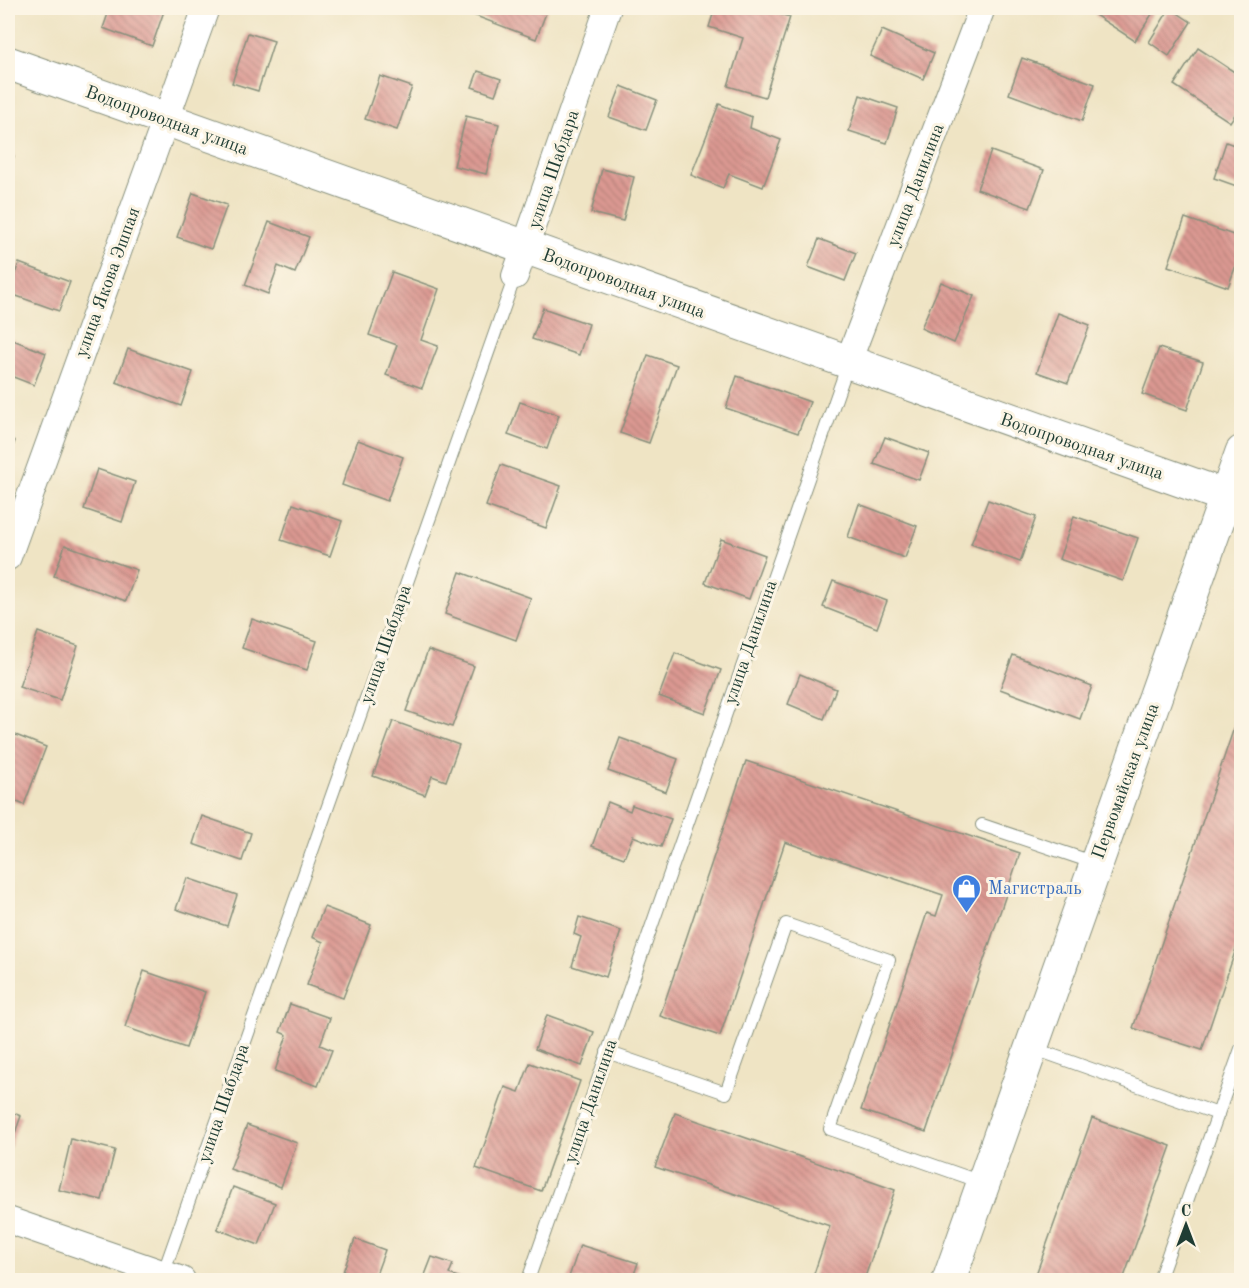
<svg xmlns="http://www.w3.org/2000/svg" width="1249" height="1288" viewBox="0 0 1249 1288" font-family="'Old Standard TT',serif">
<defs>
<pattern id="building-back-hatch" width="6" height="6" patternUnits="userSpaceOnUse" patternTransform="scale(1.5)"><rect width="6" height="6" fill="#dc9992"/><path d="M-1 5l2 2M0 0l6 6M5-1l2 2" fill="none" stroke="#b27e78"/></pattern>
</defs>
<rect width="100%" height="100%" fill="#fcf5e5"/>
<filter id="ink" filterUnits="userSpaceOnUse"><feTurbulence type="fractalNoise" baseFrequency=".0167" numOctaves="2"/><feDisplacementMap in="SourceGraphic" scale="12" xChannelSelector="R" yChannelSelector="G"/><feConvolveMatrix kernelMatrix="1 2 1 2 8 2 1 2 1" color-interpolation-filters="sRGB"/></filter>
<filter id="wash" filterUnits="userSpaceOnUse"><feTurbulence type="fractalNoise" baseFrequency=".008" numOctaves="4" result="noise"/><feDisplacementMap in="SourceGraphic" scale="24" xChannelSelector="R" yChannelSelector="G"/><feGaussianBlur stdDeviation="1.35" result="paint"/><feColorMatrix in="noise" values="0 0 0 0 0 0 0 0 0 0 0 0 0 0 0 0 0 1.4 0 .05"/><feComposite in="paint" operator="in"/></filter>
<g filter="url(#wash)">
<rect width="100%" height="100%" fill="#efe4c4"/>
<g id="blocks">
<!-- building -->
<g fill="url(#building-back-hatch)">
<path d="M110 8H165L152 46 103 28Z"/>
<path d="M455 8H548L536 39Z"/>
<path d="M715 8H758L790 17 765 97 728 86 743 38 709 27Z"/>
<path d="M1100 8H1150L1154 11 1135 41 1095 15Z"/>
<path d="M1170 8 1191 22 1169 56 1149 42Z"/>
<path d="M882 30 934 53 923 79 870 56Z"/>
<path d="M248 33 274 41 258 91 232 83Z"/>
<path d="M1198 48 1242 77V104L1230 122 1174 85Z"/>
<path d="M1022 58 1095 84 1082 121 1009 94Z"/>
<path d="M478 71 501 79 495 95 472 87Z"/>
<path d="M380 76 412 87 397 130 365 119Z"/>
<path d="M621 86 657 100 646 130 609 117Z"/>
<path d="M860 95 898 108 887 143 849 131Z"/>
<path d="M719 104 752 117 750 128 781 140 763 187 729 174 723 188 691 175Z"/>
<path d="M466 116 499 124 486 174 454 166Z"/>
<path d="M1226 142 1242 148V188L1214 178Z"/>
<path d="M991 151 1044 170 1030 208 977 189Z"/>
<path d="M8 153 14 156 8 173Z"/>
<path d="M602 169 634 177 623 221 591 213Z"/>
<path d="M193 193 227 205 211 249 177 237Z"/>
<path d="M1185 218 1242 238V249L1228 287 1168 266Z"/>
<path d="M269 222 309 237 295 273 278 266 268 294 245 285Z"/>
<path d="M819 239 856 253 845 281 808 267Z"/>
<path d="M19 263 70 282 59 311 8 293Z"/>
<path d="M392 272 439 289 421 340 438 346 422 388 386 375 397 345 369 335Z"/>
<path d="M941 282 974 296 954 343 921 328Z"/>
<path d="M543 308 589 324 579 355 532 339Z"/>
<path d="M1058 313 1090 325 1068 383 1037 372Z"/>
<path d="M8 338 46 353 34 385 8 375Z"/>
<path d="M1159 348 1203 362 1187 410 1142 394Z"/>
<path d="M128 349 193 372 181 406 116 382Z"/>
<path d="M648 355 677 365 649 443 620 433Z"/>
<path d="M737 376 810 402 798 433 726 408Z"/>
<path d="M520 402 559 415 547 449 508 435Z"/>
<path d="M885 437 929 453 919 480 874 464Z"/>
<path d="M8 438 15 441 8 460Z"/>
<path d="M358 440 403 457 387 501 342 485Z"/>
<path d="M501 465 561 486 546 528 486 506Z"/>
<path d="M97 469 135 482 122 522 84 509Z"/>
<path d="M988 500 1036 517 1020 562 971 544Z"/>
<path d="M293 504 342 521 330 556 281 540Z"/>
<path d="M859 504 917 526 905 558 848 537Z"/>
<path d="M1074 516 1138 538 1123 581 1059 559Z"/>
<path d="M721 539 765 555 749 599 705 583Z"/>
<path d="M65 545 137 570 126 601 54 576Z"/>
<path d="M460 572 531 598 516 640 445 614Z"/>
<path d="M833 581 887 601 877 628 823 607Z"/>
<path d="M252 619 317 641 307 670 242 648Z"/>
<path d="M38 632 78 646 60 700 19 687Z"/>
<path d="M428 650 474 666 452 727 406 711Z"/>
<path d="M675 653 721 670 705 713 659 696Z"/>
<path d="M1013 655 1092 686 1080 719 1000 689Z"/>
<path d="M800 674 836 689 824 719 788 704Z"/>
<path d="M1242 704V931L1202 1050 1133 1028Z"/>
<path d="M393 721 459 745 446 781 432 776 425 795 373 776Z"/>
<path d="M8 732 46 747 24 805 8 798Z"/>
<path d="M620 738 678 759 666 792 608 771Z"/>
<path d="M746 761 1020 853 926 1132 861 1110 927 913 936 916 943 895 785 842 720 1036 660 1016Z"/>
<path d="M608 802 630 811 632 805 671 819 661 847 633 836 624 858 592 846Z"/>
<path d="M202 816 251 833 242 861 193 844Z"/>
<path d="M187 878 237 895 227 926 176 909Z"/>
<path d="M324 907 371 925 343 998 307 985 323 942 312 937Z"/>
<path d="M579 917 621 931 606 977 572 966 581 937 574 934Z"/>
<path d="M144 971 205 992 186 1048 125 1027Z"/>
<path d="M290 1004 330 1018 320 1045 332 1050 318 1086 275 1071 287 1035 280 1032Z"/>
<path d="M547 1015 594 1032 582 1066 535 1049Z"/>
<path d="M530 1063 580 1081 541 1191 476 1168 505 1087 519 1092Z"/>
<path d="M8 1111 21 1116 8 1153Z"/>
<path d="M675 1113 895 1190 864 1280H812L830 1226 655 1167Z"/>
<path d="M1092 1118 1171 1146 1123 1280H1034Z"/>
<path d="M247 1125 297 1143 281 1187 230 1169Z"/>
<path d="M71 1139 115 1150 102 1200 59 1190Z"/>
<path d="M233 1187 275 1203 259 1245 217 1229Z"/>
<path d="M355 1239 385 1250 374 1280H340Z"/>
<path d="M580 1245 638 1263 632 1280H568Z"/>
<path d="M432 1257 453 1264 449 1274 467 1280H423Z"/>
</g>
</g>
</g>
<g filter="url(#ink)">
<use href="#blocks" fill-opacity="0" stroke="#87907c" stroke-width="1.5"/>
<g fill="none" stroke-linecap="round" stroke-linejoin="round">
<defs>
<g id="service">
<path d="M982 825 1095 863"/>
<path d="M1032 1048 1218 1114"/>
<path d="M607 1052 726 1093 786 924 889 960 830 1129 981 1182"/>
<path d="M162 1277 515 276"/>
<path d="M528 1280 848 364"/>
<path d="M1159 1280 1242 1046"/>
</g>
<g id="minor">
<path d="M515 276 608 8"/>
<path d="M848 362 982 8"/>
<path d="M8 557 206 8"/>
<path d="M8 1220 182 1280"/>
</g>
<g id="primary">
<path d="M8 63 1242 502"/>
<path d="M949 1280 1242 452"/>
</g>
</defs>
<!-- service casing -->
<use href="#service" stroke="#87907c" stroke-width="14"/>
<!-- minor casing -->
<use href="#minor" stroke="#87907c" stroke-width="28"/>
<!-- primary casing -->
<use href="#primary" stroke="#87907c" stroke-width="35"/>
<!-- service -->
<use href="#service" stroke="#fff" stroke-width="12"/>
<!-- minor -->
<use href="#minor" stroke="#fff" stroke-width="26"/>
<!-- primary -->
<use href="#primary" stroke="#fff" stroke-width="33"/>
</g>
</g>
<!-- icons -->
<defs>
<symbol id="shop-pin" viewBox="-11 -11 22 30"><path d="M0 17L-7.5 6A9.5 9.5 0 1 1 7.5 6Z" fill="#3f7fe0" stroke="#fcf5e5"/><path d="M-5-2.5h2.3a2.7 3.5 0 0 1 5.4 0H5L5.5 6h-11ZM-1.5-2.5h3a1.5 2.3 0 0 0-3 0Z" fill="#fff"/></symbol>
</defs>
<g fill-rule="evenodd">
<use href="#shop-pin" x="950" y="872" width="33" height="45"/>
</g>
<g text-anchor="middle" stroke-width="6" stroke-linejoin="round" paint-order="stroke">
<!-- street labels -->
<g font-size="18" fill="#1f3d34" stroke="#fcf5e5">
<text transform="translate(167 120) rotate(20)" y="6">Водопроводная улица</text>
<text transform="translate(553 169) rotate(-71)" y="6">улица Шабдара</text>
<text transform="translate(915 185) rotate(-69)" y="6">улица Данилина</text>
<text transform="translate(107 282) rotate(-70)" y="6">улица Якова Эшпая</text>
<text transform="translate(624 283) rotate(20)" y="6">Водопроводная улица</text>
<text transform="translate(1082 446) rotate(19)" y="6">Водопроводная улица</text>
<text transform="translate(750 642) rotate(-71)" y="6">улица Данилина</text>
<text transform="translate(385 644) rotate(-71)" y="6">улица Шабдара</text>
<text transform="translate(1125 781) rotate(-70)" y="6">Первомайская улица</text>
<text transform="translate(590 1101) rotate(-71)" y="6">улица Данилина</text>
<text transform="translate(223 1103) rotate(-71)" y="6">улица Шабдара</text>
</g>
<!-- shop labels -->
<g font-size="18" fill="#366cbe" stroke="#fcf5e5" text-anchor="start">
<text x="988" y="894">Магистраль</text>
</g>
</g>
<!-- margin -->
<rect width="1249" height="1288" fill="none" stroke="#fcf5e5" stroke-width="30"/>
<!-- north arrow -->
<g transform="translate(1186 1225)" stroke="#fcf5e5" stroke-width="4.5" paint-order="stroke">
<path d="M0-4.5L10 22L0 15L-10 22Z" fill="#1f3d34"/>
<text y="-9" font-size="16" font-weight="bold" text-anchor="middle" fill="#1f3d34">С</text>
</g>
</svg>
